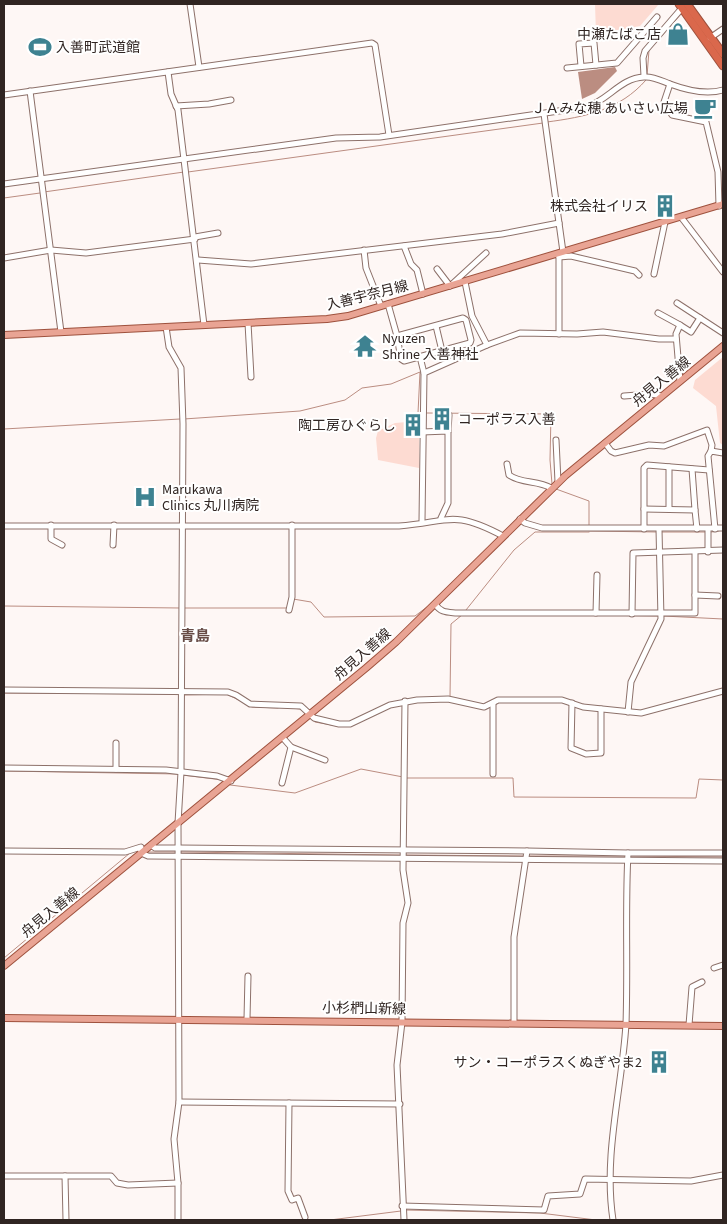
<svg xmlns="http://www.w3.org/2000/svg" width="727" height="1224" viewBox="0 0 727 1224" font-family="'Source Sans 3','Noto Sans JP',sans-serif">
<rect width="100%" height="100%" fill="#fef7f5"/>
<!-- green -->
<g fill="#fddbd2">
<path d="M595 4H659L640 26 596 34Z"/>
<path d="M723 357V445L720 443 716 406 693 388 695 380Z"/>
<path d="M419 421V468L378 460 376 438 378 431 395 423Z"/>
</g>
<!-- water -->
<path fill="#bb8d81" d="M615 67 617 71 595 93 582 99 578 72Z"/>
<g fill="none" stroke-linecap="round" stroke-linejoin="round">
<!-- stream -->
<g stroke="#bb8d81" stroke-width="1">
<path d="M647 76 649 50 682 13"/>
<path d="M547 122C585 117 620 110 646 80"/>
<path d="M188 172 543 123"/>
<path d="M44 192 184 172"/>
<path d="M4 198 40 193"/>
<path d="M426 413 551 414 550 460 552 484"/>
<path d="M184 419 300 411 345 400 362 388 391 384 420 372 418 413H422"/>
<path d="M4 429 180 419"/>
<path d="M556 489 589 501V527"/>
<path d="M589 531 657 532"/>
<path d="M661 532H707"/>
<path d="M711 532 719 531"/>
<path d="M293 599 311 602 324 617 415 616 431 604"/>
<path d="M4 606 180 608"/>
<path d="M434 607 442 613 460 616"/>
<path d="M184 608H287"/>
<path d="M466 610 514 550 535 532H589"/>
<path d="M591 615 659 616"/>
<path d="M663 616 723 619"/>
<path d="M4 693 180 694"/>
<path d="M184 695 226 694 239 700"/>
<path d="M450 698 451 624 462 615"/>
<path d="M252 707 278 708"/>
<path d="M292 708 300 709"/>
<path d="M310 718 315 722 337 726"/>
<path d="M343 726 354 725"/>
<path d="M4 771 178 774"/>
<path d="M182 775 223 780"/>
<path d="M407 778H513L514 797 696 798 699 779 723 780"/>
<path d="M230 785 295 793 361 769 403 777"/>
<path d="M148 852H175"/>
<path d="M179 852 400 855"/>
<path d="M404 855 525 856"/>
<path d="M529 856H625"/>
<path d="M629 856 723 857"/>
<path d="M4 958 130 853"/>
<path d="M405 1210 540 1213 596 1220"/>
<path d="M330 1220 401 1211"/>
</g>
<defs>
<g id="minor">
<path d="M190 4 199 67"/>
<path d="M710 38 723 29"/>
<path d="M581 66 579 44 594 43 596 65"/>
<path d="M567 68 617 63 657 17"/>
<path d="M168 72 171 94 178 110 204 325"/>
<path d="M644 76 643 58 645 51 682 8"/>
<path d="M670 84 664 102 672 115 706 122 718 172 719 206"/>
<path d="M30 91 61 332"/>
<path d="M4 95 372 43 375 45 389 135"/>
<path d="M176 106 209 104 231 100"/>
<path d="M544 114 563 252"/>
<path d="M4 184 336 138 380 137 586 107C608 101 620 78 644 77 653 76 662 81 670 84 686 90 706 95 723 90"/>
<path d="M681 217 723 272"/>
<path d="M195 237 218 233"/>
<path d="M404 246 411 264 417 270 423 294"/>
<path d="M364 250 366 268 381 306"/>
<path d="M559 257 571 256 635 271 639 275"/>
<path d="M4 258 51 250 86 253 195 239"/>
<path d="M198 260 251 264 502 234 559 223"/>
<path d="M437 269 450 286 486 253"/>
<path d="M654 274 665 222"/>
<path d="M677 303 700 318"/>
<path d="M388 304 397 336 463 318 466 320 471 340 470 343 404 361 401 359 397 336"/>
<path d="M658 313 680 325"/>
<path d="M248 323 251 377"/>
<path d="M436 326 442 351"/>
<path d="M166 327 169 347 181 368 183 424 181 772 178 823 179 1102 174 1139 178 1183V1220"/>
<path d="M559 334V255"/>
<path d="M487 345 520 333 577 334 603 332 659 339H676"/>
<path d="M420 357 424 373"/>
<path d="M680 381 676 334 680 325 691 332 700 318 723 333"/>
<path d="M624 396 651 394 661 396"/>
<path d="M448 431 449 415"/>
<path d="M422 432 448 431V503L441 518"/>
<path d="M556 440 558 482"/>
<path d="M605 443 611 451 615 453 649 445 664 446 707 430 712 445 711 451"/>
<path d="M507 464 509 475C521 484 538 480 551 488"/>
<path d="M644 509 695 510 692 469"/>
<path d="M669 509V467"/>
<path d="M695 510 697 529"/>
<path d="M520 519 525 523 542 528H723"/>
<path d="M422 521 424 373 487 345 472 316 465 282"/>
<path d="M51 525V539L62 545"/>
<path d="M4 526H399C450 522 452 509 503 536"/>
<path d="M644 529V468L647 465 709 470"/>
<path d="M715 529 708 456 711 451 723 453"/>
<path d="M113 545 114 525"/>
<path d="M708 552V529"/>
<path d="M695 595 718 596"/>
<path d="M435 604C441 613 447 612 457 613H695V552"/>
<path d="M289 610 292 597V525"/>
<path d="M596 613 597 575"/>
<path d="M632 614 633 553 723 550"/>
<path d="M4 690 228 692 236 695 250 704 301 706 314 718 339 724H350L390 705 417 700 448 699 484 707 498 700H562L583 707 641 713 723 691"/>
<path d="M572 703 571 748 586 754 601 753V709"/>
<path d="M628 712 631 682 661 619 659 529"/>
<path d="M291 747 325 760"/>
<path d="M4 768 166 770 217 776 231 781"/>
<path d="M116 769V743"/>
<path d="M493 774V703"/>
<path d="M282 783 291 747 283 738"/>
<path d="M151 845 155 848H179L527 851 514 937V1023"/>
<path d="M4 851 125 852 141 847V853L148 856 723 861"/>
<path d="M527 851 628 853C625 909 628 967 626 1024 622 1089 603 1155 613 1220"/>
<path d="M628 853H723"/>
<path d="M714 968 723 965"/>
<path d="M247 1019 248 976"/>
<path d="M689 1025 692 987 702 982"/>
<path d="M179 1102 400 1104"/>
<path d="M289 1103 288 1191 292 1200 298 1198 305 1217"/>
<path d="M4 1176H111L117 1183 128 1185 178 1183"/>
<path d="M65 1176 66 1220"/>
<path d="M402 1206 544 1210 548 1196 580 1194 585 1179 691 1181 723 1175"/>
<path d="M404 1220 397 1065 402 1022 403 923 408 903 403 870 405 701"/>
</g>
<g id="major">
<path d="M4 335 327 319 348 316 723 204"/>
<path d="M4 966 366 668 396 642 565 476 723 346"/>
<path d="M4 1018 723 1026"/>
</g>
<g id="highway">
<path d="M679 4 723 66"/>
<path d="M687 4 723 54"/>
</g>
</defs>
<!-- minor casing -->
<use href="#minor" stroke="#8d716a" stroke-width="7"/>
<!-- major casing -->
<use href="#major" stroke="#9e513d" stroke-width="8"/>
<!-- highway casing -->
<use href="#highway" stroke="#9e513d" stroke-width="9"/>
<!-- minor -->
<use href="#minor" stroke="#fff" stroke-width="5"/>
<!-- major -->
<use href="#major" stroke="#e9a494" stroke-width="6"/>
<!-- highway -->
<use href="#highway" stroke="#da684c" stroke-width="7"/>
</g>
<!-- icons -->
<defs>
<symbol id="shop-bare" viewBox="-9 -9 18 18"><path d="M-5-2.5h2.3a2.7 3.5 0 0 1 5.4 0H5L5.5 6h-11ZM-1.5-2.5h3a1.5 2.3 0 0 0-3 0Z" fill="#3e8291" stroke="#fff" stroke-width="2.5" paint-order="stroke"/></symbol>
<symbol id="stadium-bare" viewBox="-9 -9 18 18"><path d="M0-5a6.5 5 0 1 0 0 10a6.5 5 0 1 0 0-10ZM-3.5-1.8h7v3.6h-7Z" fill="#3e8291" stroke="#fff" stroke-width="2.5" paint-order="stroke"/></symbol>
<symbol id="cafe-bare" viewBox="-9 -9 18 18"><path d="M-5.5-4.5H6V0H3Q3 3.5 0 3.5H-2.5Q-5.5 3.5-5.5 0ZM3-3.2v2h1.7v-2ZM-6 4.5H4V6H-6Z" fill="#3e8291" stroke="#fff" stroke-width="2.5" paint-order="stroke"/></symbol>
<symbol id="building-bare" viewBox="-9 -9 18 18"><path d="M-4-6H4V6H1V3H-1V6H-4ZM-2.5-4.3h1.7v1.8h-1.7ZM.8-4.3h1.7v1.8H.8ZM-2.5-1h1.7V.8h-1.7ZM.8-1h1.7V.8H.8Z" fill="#3e8291" stroke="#fff" stroke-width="2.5" paint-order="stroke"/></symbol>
<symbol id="temple-bare" viewBox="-9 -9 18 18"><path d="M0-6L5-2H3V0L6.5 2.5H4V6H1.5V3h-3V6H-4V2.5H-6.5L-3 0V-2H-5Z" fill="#3e8291" stroke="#fff" stroke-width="2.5" paint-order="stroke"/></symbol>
<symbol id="hospital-bare" viewBox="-9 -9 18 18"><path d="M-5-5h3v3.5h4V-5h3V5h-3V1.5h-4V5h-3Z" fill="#3e8291" stroke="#fff" stroke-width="2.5" paint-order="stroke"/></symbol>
</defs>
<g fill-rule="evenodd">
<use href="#shop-bare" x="662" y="18" width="32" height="32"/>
<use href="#stadium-bare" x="24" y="31" width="32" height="32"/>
<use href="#cafe-bare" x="689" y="92" width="32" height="32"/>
<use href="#building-bare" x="649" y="190" width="32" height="32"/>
<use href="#temple-bare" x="349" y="330" width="32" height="32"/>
<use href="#building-bare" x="426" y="403" width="32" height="32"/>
<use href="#building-bare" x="397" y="409" width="32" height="32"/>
<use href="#hospital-bare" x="129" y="481" width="32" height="32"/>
<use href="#building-bare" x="643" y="1046" width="32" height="32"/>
</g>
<g text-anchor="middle" stroke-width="4" stroke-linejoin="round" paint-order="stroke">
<!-- poi labels -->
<g font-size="14" fill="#302522" stroke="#fff" text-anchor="end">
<text x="661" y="39">中瀬たばこ店</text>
<text x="56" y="52" text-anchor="start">入善町武道館</text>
<text x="688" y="113">ＪＡみな穂 あいさい広場</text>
<text x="648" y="211">株式会社イリス</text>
<text x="382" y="343" text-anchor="start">Nyuzen<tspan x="382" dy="16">Shrine 入善神社</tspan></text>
<text x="458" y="424" text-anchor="start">コーポラス入善</text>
<text x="396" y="430">陶工房ひぐらし</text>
<text x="162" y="494" text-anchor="start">Marukawa<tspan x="162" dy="16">Clinics 丸川病院</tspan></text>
<text x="642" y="1067">サン・コーポラスくぬぎやま2</text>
</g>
<!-- street labels -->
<g font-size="14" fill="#302522" stroke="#fff">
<text transform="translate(367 295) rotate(-14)" y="5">入善宇奈月線</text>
<text transform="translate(661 381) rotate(-39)" y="5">舟見入善線</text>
<text transform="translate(362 654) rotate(-41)" y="5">舟見入善線</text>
<text transform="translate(50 912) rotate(-39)" y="5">舟見入善線</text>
<text transform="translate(364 1008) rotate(1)" y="5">小杉椚山新線</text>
</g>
<!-- neighbourhood labels -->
<g font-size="15" font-weight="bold" fill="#674c46" stroke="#fff">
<text x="195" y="641">青島</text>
</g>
</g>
<!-- border -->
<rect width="727" height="1224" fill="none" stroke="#302522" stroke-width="10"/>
</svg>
